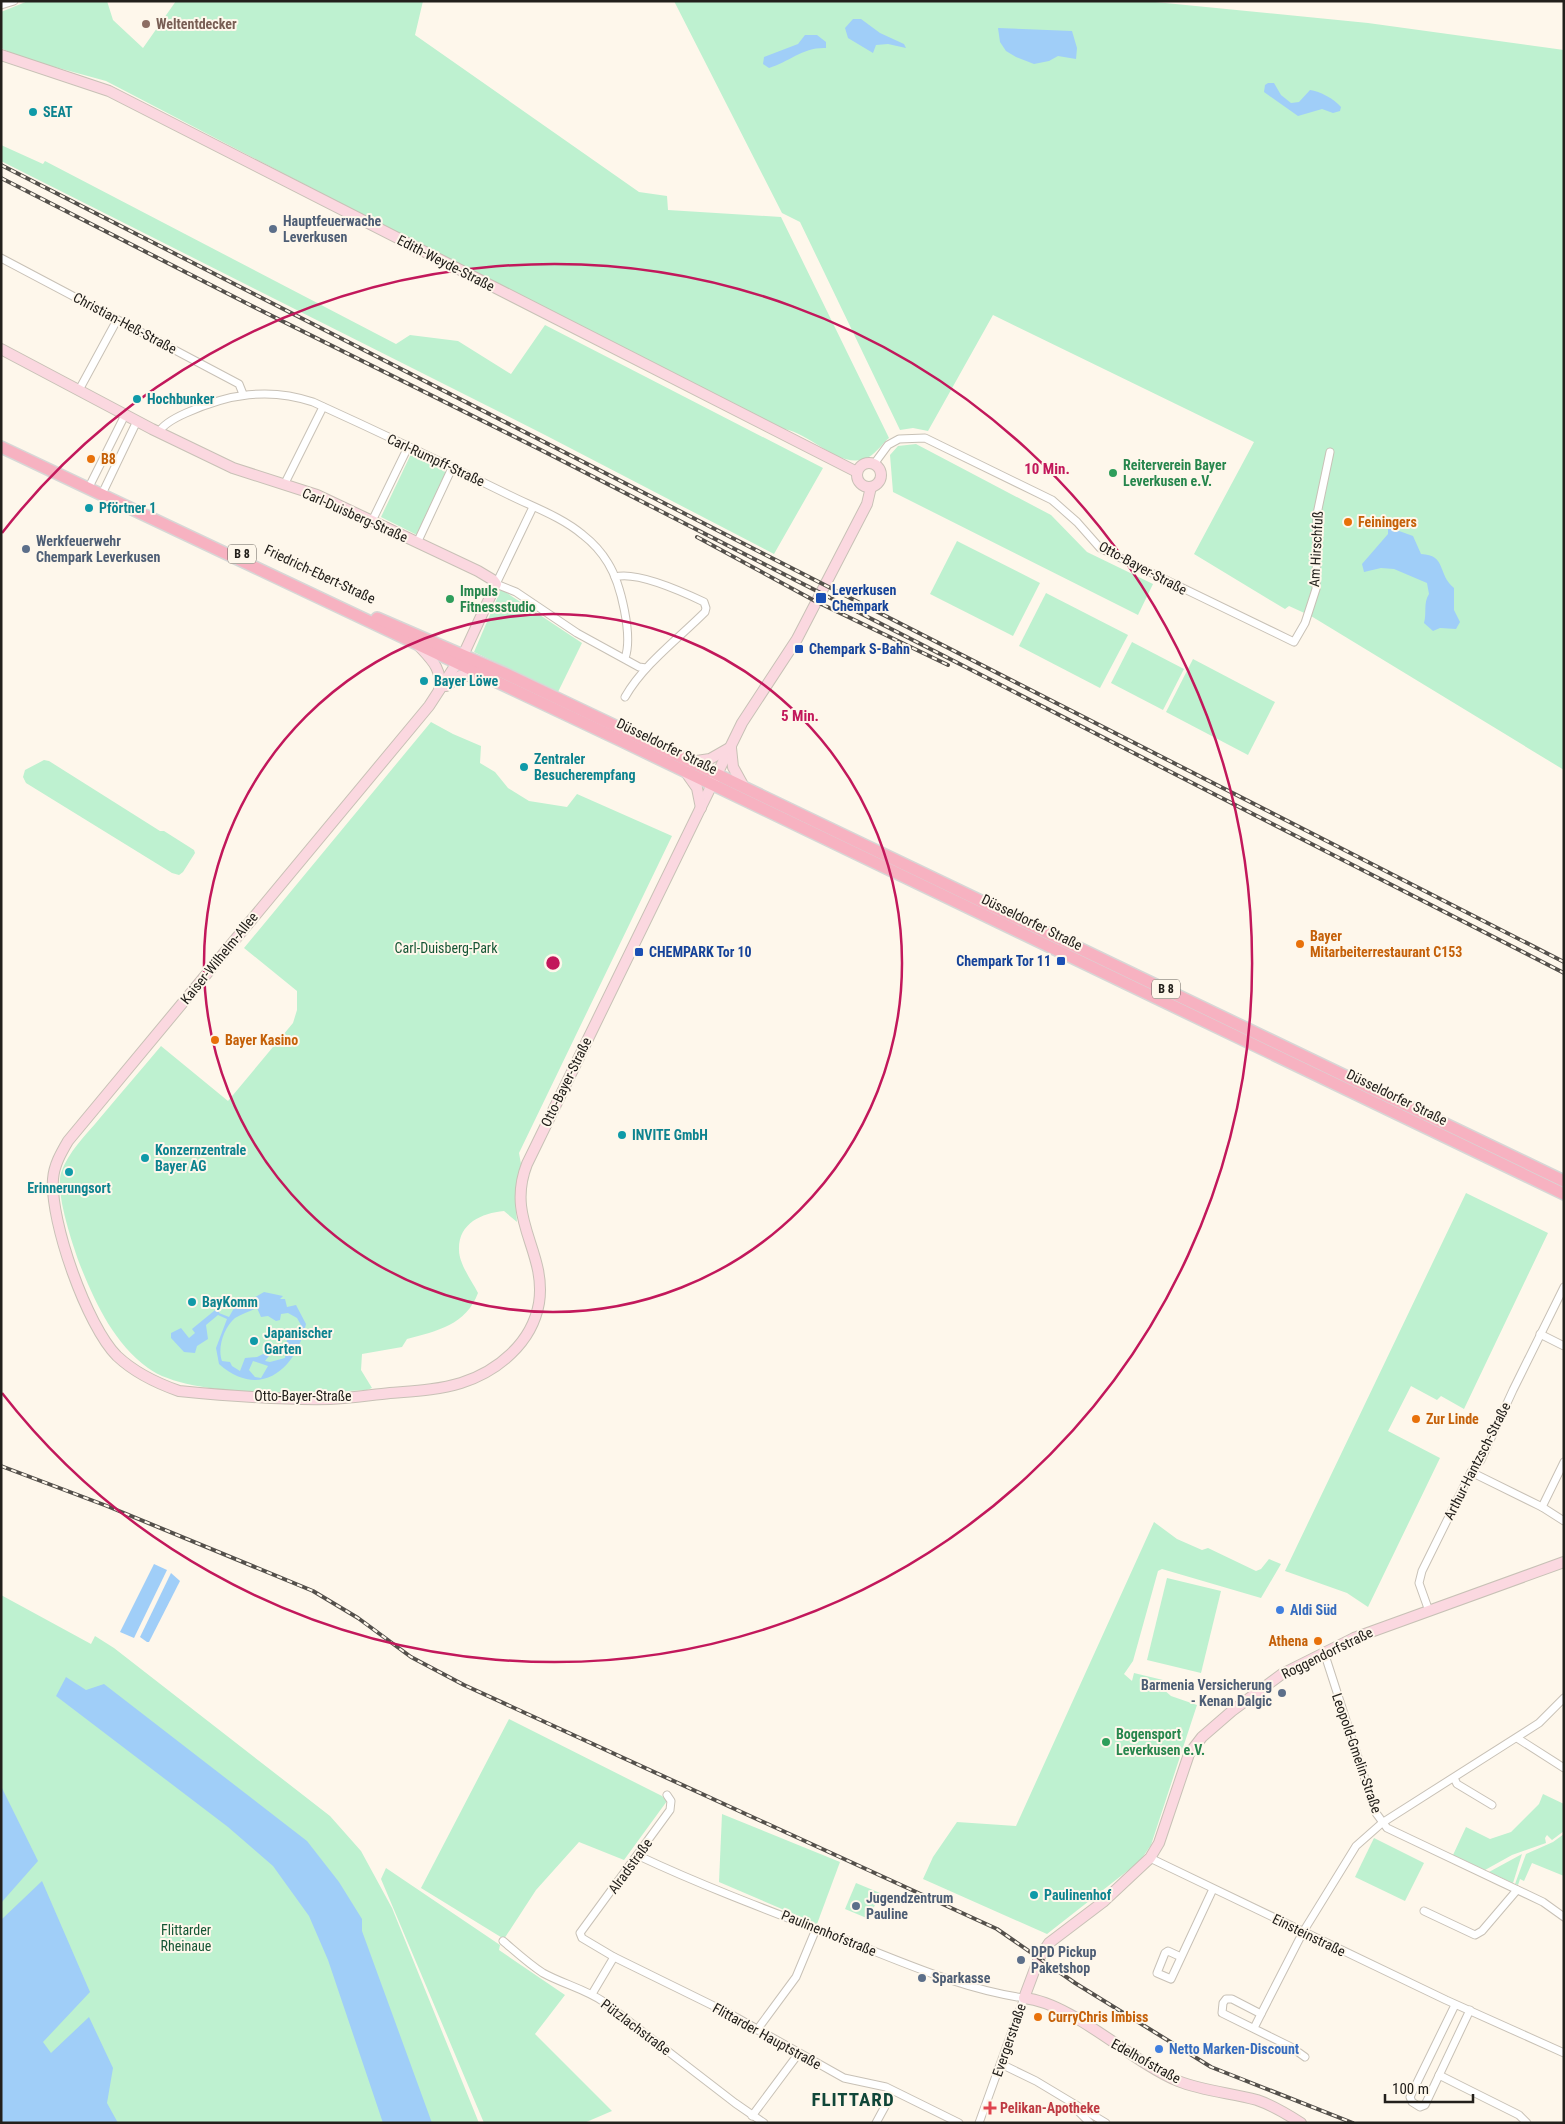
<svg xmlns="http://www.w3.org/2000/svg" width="1565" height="2124" viewBox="0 0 1565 2124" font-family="'Roboto Condensed',sans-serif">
<rect width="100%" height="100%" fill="#fef7eb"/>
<!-- green -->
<g fill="#bef1d0">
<path d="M28 1H107L113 20 143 48 176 1H423L415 35 639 192 667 196 668 210 781 217 889 438C883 443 876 453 869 457 841 472 813 434 784 429L463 267 106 81 22 58 1 48V12Z"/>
<path d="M674 1H1145L1368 23 1564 50V770L1311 616 1289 606 1285 609 1194 554 1254 442 993 315 928 431 913 428 900 430 800 222 782 213Z"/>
<path d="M1 145 43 164 45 161 396 344 410 335 458 341 511 374 545 325 823 468 774 554 547 436 1 161Z"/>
<path d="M916 444 1051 515 1087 552 1153 584 1138 615 893 492 890 455 898 446Z"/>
<path d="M411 454 447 472 417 535 381 517Z"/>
<path d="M957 541 1040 583 1013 636 930 594Z"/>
<path d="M501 589 582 643 558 692 474 652Z"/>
<path d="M1046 593 1128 635 1100 688 1019 646Z"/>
<path d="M1132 642 1184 669 1163 710 1111 683Z"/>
<path d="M1193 659 1275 702 1248 755 1166 712Z"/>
<path d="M431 722 453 734 481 746 480 763 495 772 508 788 529 801 567 807 577 794 672 836 519 1153 521 1164 515 1199 517 1222 504 1211C481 1213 458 1224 459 1250 459 1264 472 1281 478 1293 466 1325 437 1331 407 1339L402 1347 362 1354 361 1370 372 1388 367 1390C316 1393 189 1399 148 1368 113 1342 96 1304 80 1265 73 1246 55 1193 61 1173 68 1152 86 1135 100 1118 120 1094 141 1070 161 1046L228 1101 293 1023 297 1010V991L244 948Z"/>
<path d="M44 760 49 761 160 831H164L194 850 195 853 183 872 179 875 172 873 26 783 23 777 25 770Z"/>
<path d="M1466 1193 1548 1233 1464 1409 1441 1396 1437 1400 1411 1386 1388 1431 1440 1458 1368 1607 1347 1593 1285 1571Z"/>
<path d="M1154 1522 1177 1539 1202 1550 1208 1548 1256 1571 1261 1569 1269 1559 1281 1564 1261 1598 1162 1569 1158 1571 1133 1661 1124 1674 1132 1681 1134 1673 1163 1680V1689L1171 1696 1197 1705 1151 1845 1140 1861 1047 1934 923 1879 933 1857 957 1822 1016 1826Z"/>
<path d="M1167 1578 1221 1591 1201 1673 1147 1660Z"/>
<path d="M1 1595 91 1644 95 1636 114 1648 330 1816 361 1851 392 1908 479 2123H1Z"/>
<path d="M509 1719 662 1796 667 1801 624 1860 579 1842 536 1890 504 1939 421 1888Z"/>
<path d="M1543 1794 1564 1804V1831L1552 1840 1547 1835 1545 1838 1546 1843 1512 1855 1485 1870 1453 1855 1466 1827 1490 1839 1511 1832 1539 1804Z"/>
<path d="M722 1814 840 1862 817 1924 719 1882Z"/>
<path d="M1564 1834V1876L1532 1863 1524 1881 1520 1879 1518 1885 1515 1884 1526 1854 1553 1842Z"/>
<path d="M1374 1838 1424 1863 1405 1901 1355 1877Z"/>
<path d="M1522 1854 1513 1883 1489 1872Z"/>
<path d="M386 1868 500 1945 499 1950 565 1995 535 2034 612 2111 584 2123H484L381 1879Z"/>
<path d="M856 1883 880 1893 869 1919 845 1909Z"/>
</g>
<!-- water -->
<g fill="#a0cef8" fill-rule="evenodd">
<path d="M853 19H861L880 33 904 44 906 48 888 44 876 45 873 53 848 38 845 28Z"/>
<path d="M998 28 1072 31 1077 48 1076 59 1058 56 1049 61 1034 64 1016 57 1006 51 1000 42Z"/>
<path d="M805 35H817L826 42V48C803 47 789 62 769 68L763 64 764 57 798 44Z"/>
<path d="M1268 83H1274L1281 95 1291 103 1299 102 1310 90C1320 91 1334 99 1341 107L1340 111 1333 113 1322 109 1298 116 1264 92 1265 85Z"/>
<path d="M1388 527 1413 536 1421 554C1447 555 1437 574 1454 588V610L1460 622 1456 629 1440 628 1433 631 1424 623C1427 613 1423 603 1429 594L1427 583 1394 569 1381 568 1364 572 1362 564 1388 534Z"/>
<path d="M264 1292 283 1296 280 1299H285L287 1307 296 1305 306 1324C296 1370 260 1400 219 1364L216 1348 227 1319 218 1315 206 1325 208 1339 197 1346 195 1353 184 1352 171 1338V1333L181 1328 189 1338 195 1333 192 1329 220 1306 219 1313 229 1317 238 1301 243 1304ZM257 1308 261 1317 268 1316 276 1321 280 1320 281 1314 288 1313 297 1318 301 1325 295 1335 287 1339 285 1358 270 1362 265 1361 269 1356 263 1354 257 1357 245 1358 240 1371 232 1366 230 1362 222 1361C217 1348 224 1327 235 1318 241 1314 250 1311 257 1308ZM253 1361 268 1366 261 1378 255 1377 249 1370Z"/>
<path d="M154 1564 167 1570 134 1638 120 1632Z"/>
<path d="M171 1573 180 1581 149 1642H147L140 1637Z"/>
<path d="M66 1677 86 1690 104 1684 307 1841 339 1882 362 1919V1931L432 2123H383L328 1960 309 1916 273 1866 228 1827 56 1696Z"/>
<path d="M1 1786 38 1861 1 1903Z"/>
<path d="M42 1881 90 1992 43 2042 51 2053 89 2017 113 2068 107 2103 118 2123H1V1920Z"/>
</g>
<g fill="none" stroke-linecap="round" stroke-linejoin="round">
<defs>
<g id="street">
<path d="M1 5 14 1"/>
<path d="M1 258 239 384 243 394"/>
<path d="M79 390 117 320"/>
<path d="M159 432C164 423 177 417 186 413 228 394 269 387 313 402 379 432 444 463 509 495 533 507 562 517 583 535 592 542 602 553 608 563 621 584 633 636 625 658"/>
<path d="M874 464 888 445 899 439 925 438 1052 500 1077 522 1100 548 1294 642 1305 623 1316 589 1317 514 1330 452"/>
<path d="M284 485 323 407"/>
<path d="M89 487 125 415"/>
<path d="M102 494 137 421"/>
<path d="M533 507 496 584 516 592 577 633 639 667 646 668"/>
<path d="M372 521 408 447"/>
<path d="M417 543 452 468"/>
<path d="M615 577C636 571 683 592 704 602L706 608 705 612C678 639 644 664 625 697"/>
<path d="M1540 1334 1564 1346"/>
<path d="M1471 1472 1542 1507 1564 1521"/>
<path d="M1542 1507 1564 1462"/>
<path d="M1429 1611 1419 1583 1422 1571 1471 1472 1481 1460 1513 1390 1564 1287"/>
<path d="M1324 1652 1376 1813 1387 1828 1543 1902 1564 1917"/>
<path d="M1517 1738 1564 1768"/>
<path d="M1454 1778 1457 1784 1492 1805"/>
<path d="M667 1795 671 1801 670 1810 580 1933 582 1938 614 1957 732 2015 844 2078 886 2087 959 2123"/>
<path d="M639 1856C705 1887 775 1913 843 1939 903 1962 961 1989 1024 1998L979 2123"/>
<path d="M1150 1858 1446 2000 1564 2053"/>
<path d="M1424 1911 1475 1935 1482 1931 1517 1890"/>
<path d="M503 1941C516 1952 529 1964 543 1973 563 1984 585 1989 604 2002L735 2103 764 2123"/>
<path d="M1181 1957 1168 1951 1165 1953 1157 1973 1171 1979 1213 1889"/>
<path d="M592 1994 614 1957"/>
<path d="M1455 2005 1410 2097 1412 2102 1420 2107 1425 2105 1470 2010"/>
<path d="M1261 2014 1303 1932 1356 1846 1382 1823 1539 1723 1564 1698"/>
<path d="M1254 2028 1261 2014 1232 1999H1226L1223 2003 1222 2013 1291 2047 1305 2057"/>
<path d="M757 2030 796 1977 816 1929"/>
<path d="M1001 2064 1036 2081 1106 2123"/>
<path d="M1439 2075 1519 2115 1527 2123"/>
<path d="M1071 2104 1090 2123"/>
<path d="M752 2116 799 2053"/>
<path d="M876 2123 889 2099"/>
</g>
<g id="secondary">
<path d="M1 55 109 91 857 472"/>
<path d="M1 349 152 429 233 468 317 495 478 571 493 580 496 584 466 649 429 706 68 1141C61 1153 54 1165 53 1179 50 1222 87 1326 117 1356 135 1373 156 1383 179 1391 229 1396 280 1400 330 1399 350 1398 370 1395 390 1393 414 1391 438 1390 461 1383 498 1371 532 1343 539 1303 547 1251 505 1220 527 1164L742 723 797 639 867 504 871 487"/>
<circle cx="869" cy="475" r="12"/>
<path d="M419 646C432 660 443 670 439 690"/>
<path d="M446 686 460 676H480"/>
<path d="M731 748 733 767 744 787"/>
<path d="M690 762 710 759 731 747"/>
<path d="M685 771 697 788 701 808"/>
<path d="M1301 2123C1287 2114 1272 2105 1257 2100 1231 2093 1203 2091 1178 2081 1130 2061 1073 2003 1024 1998L1039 1958 1049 1943 1103 1902 1150 1858 1159 1843 1189 1754 1202 1737 1232 1711 1282 1674 1354 1638 1564 1562"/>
</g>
<g id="primary">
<path d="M1 447 624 742 1564 1194"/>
<path d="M377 618 504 673 708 770 1564 1181"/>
</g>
</defs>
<!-- street casing -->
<use href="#street" stroke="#c8c1b6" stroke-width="9"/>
<!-- secondary casing -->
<use href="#secondary" stroke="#c8c1b6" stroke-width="12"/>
<!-- primary casing -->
<use href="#primary" stroke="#d7d7d6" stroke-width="14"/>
<!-- street -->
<use href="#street" stroke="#fff" stroke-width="7"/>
<!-- secondary -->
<use href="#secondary" stroke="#fbd8e0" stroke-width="10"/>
<!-- primary -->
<use href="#primary" stroke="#f7b2c1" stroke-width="11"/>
<defs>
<g id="rail">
<path d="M1 165 1564 962"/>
<path d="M1 178 250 305 541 450 1564 973"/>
<path d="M697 537 815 601 948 665"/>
<path d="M1 1466 107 1506 313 1591 358 1618 411 1657 464 1685 997 1929 1075 1983 1211 2067 1353 2123"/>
</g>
</defs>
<!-- rail casing -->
<use href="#rail" stroke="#54504b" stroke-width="4"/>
<!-- rail -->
<use href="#rail" stroke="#fef7eb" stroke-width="2" stroke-dasharray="5.5" stroke-linecap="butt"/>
</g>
<!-- distance rings -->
<g fill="none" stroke="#c2185b" stroke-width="2.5">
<circle cx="553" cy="963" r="349"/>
<path d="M2 533A699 699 0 1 1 2 1393"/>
</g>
<!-- markers -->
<circle fill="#8d6e63" stroke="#fef7eb" stroke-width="2" cx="146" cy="24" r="5"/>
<g fill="#0f9aa8" stroke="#fef7eb" stroke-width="2">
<circle cx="33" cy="112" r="5"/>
<circle cx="137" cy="399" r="5"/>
<circle cx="89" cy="508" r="5"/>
<circle cx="424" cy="681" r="5"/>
<circle cx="524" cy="767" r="5"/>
<circle cx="622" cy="1135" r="5"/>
<circle cx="145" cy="1158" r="5"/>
<circle cx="69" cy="1172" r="5"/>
<circle cx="192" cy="1302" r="5"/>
<circle cx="254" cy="1341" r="5"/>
<circle cx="1034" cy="1895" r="5"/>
</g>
<g fill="#5c6f8a" stroke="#fef7eb" stroke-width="2">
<circle cx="273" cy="229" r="5"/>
<circle cx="26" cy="549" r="5"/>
<circle cx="1282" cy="1693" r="5"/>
<circle cx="856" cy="1906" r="5"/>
<circle cx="1021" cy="1960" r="5"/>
<circle cx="922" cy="1978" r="5"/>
</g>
<g fill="#e8710a" stroke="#fef7eb" stroke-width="2">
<circle cx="91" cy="459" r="5"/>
<circle cx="1348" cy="522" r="5"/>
<circle cx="1300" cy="944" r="5"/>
<circle cx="215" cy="1040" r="5"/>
<circle cx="1416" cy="1419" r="5"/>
<circle cx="1318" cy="1641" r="5"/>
<circle cx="1038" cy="2017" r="5"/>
</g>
<g fill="#2e9e5b" stroke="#fef7eb" stroke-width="2">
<circle cx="1113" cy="473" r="5"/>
<circle cx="450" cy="599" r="5"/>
<circle cx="1106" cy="1742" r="5"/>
</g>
<g fill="#1a4fb4" stroke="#fef7eb" stroke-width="2">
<rect x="815" y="592" width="12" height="12" rx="2.5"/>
<rect x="794" y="644" width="10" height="10" rx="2.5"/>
<rect x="634" y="947" width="10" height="10" rx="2.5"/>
<rect x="1056" y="956" width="10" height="10" rx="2.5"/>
</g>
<g fill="#3f7fe0" stroke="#fef7eb" stroke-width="2">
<circle cx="1280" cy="1610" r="5"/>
<circle cx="1159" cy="2049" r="5"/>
</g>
<path fill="#e0444e" stroke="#fef7eb" stroke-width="2" d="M987.5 2100.5h5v5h5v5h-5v5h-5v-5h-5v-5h5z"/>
<g text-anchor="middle" stroke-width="4" stroke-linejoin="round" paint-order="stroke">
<!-- shield labels -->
<g fill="#fef7eb" stroke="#65605a" stroke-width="1">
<rect x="228" y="544.5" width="28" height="19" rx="4"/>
<rect x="1152" y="979.5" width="28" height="19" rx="4"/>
</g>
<g font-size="12" font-weight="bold" fill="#23201c">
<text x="242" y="558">B 8</text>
<text x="1166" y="993">B 8</text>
</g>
<!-- education labels -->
<g font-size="14" font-weight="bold" fill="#785e54" stroke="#fef7eb" text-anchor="start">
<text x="156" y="29">Weltentdecker</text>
</g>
<!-- culture labels -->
<g font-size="14" font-weight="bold" fill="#0d838f" stroke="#fef7eb" text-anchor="start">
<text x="43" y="117">SEAT</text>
<text x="147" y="404">Hochbunker</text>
<text x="99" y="513">Pförtner 1</text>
<text x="434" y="686">Bayer Löwe</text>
<text x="534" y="764">Zentraler<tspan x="534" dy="16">Besucherempfang</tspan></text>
<text x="632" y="1140">INVITE GmbH</text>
<text x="155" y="1155">Konzernzentrale<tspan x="155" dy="16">Bayer AG</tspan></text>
<text x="69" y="1193" text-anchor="middle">Erinnerungsort</text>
<text x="202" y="1307">BayKomm</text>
<text x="264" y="1338">Japanischer<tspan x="264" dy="16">Garten</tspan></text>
<text x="1044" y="1900">Paulinenhof</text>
</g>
<!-- service labels -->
<g font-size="14" font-weight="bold" fill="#4e5e75" stroke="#fef7eb" text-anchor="start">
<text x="283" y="226">Hauptfeuerwache<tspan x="283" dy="16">Leverkusen</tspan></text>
<text x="36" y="546">Werkfeuerwehr<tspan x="36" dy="16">Chempark Leverkusen</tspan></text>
<text x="1272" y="1690" text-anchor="end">Barmenia Versicherung<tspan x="1272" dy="16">- Kenan Dalgic</tspan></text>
<text x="866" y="1903">Jugendzentrum<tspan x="866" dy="16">Pauline</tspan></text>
<text x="1031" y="1957">DPD Pickup<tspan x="1031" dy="16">Paketshop</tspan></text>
<text x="932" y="1983">Sparkasse</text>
</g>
<!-- street labels -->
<g font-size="14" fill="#23201c" stroke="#fef7eb">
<text transform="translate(446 263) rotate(27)" y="5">Edith-Weyde-Straße</text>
<text transform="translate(125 323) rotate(28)" y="5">Christian-Heß-Straße</text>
<text transform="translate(436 460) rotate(25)" y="5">Carl-Rumpff-Straße</text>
<text transform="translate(355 515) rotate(24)" y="5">Carl-Duisberg-Straße</text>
<text transform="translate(1316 549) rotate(-87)" y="5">Am Hirschfuß</text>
<text transform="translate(1143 568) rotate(28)" y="5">Otto-Bayer-Straße</text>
<text transform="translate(320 574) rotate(25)" y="5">Friedrich-Ebert-Straße</text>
<text transform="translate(667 746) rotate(26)" y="5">Düsseldorfer Straße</text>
<text transform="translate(1032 922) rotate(26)" y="5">Düsseldorfer Straße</text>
<text transform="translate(219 958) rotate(-51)" y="5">Kaiser-Wilhelm-Allee</text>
<text transform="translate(566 1082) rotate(-64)" y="5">Otto-Bayer-Straße</text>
<text transform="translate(1397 1097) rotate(26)" y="5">Düsseldorfer Straße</text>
<text x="303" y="1401">Otto-Bayer-Straße</text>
<text transform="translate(1477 1461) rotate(-63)" y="5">Arthur-Hantzsch-Straße</text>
<text transform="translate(1327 1653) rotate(-26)" y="5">Roggendorfstraße</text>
<text transform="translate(1357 1753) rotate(71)" y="5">Leopold-Gmelin-Straße</text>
<text transform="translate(630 1866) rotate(-54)" y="5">Alradstraße</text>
<text transform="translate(829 1933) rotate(22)" y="5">Paulinenhofstraße</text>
<text transform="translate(1309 1935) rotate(26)" y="5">Einsteinstraße</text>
<text transform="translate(636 2027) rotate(37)" y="5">Pützlachstraße</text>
<text transform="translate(767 2036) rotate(29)" y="5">Flittarder Hauptstraße</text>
<text transform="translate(1009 2040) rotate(-71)" y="5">Evergerstraße</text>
<text transform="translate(1146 2061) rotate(29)" y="5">Edelhofstraße</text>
</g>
<!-- food labels -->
<g font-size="14" font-weight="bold" fill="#c56008" stroke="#fef7eb" text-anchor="start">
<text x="101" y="464">B8</text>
<text x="1358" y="527">Feiningers</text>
<text x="1310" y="941">Bayer<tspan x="1310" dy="16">Mitarbeiterrestaurant C153</tspan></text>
<text x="225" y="1045">Bayer Kasino</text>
<text x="1426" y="1424">Zur Linde</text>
<text x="1308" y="1646" text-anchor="end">Athena</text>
<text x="1048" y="2022">CurryChris Imbiss</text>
</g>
<!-- leisure labels -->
<g font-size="14" font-weight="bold" fill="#27864d" stroke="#fef7eb" text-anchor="start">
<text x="1123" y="470">Reiterverein Bayer<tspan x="1123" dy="16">Leverkusen e.V.</tspan></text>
<text x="460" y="596">Impuls<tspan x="460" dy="16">Fitnessstudio</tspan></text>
<text x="1116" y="1739">Bogensport<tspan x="1116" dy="16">Leverkusen e.V.</tspan></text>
</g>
<!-- transit labels -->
<g font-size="14" font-weight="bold" fill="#164399" stroke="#fef7eb" text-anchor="start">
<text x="832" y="595">Leverkusen<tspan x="832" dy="16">Chempark</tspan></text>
<text x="809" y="654">Chempark S-Bahn</text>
<text x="649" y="957">CHEMPARK Tor 10</text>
<text x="1051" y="966" text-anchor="end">Chempark Tor 11</text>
</g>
<!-- park labels -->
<g font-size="14" fill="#155635" stroke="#fef7eb">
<text x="446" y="953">Carl-Duisberg-Park</text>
<text x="186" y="1935">Flittarder<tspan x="186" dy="16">Rheinaue</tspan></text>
</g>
<!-- shop labels -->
<g font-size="14" font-weight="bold" fill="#366cbe" stroke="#fef7eb" text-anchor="start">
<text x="1290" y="1615">Aldi Süd</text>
<text x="1169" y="2054">Netto Marken-Discount</text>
</g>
<!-- health labels -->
<g font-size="14" font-weight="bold" fill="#be3a42" stroke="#fef7eb" text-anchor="start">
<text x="1000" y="2113">Pelikan-Apotheke</text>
</g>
<!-- district labels -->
<g font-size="19" font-weight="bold" letter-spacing="1" fill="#104638" stroke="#fef7eb">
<text x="853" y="2106">FLITTARD</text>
</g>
</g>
<circle cx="553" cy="963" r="8" fill="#c2185b" stroke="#fef7eb" stroke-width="2.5"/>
<g font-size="15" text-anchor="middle" font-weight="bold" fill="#c2185b" stroke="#fef7eb" stroke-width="4" stroke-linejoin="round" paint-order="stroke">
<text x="1047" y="474">10 Min.</text>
<text x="800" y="721">5 Min.</text>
</g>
<!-- border -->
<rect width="1565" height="2124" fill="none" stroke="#23201c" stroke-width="5"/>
<!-- scale -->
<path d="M1385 2094v8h88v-8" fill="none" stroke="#23201c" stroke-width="2.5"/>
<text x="1392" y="2094" font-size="15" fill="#23201c" stroke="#fef7eb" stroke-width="4" paint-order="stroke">100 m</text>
</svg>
